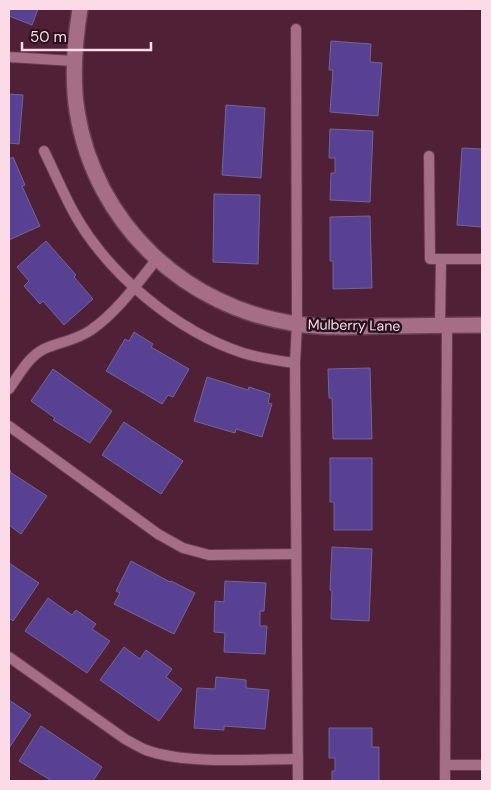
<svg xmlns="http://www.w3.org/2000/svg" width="491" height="790" viewBox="0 0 491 790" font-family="'DM Sans',sans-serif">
<rect width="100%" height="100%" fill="#4f2036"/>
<!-- building -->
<g fill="#584193" stroke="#716697">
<path d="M9 9H38L32 25 9 16Z"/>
<path d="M331 41 371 44 370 62 382 63 378 116 330 112 333 70H329Z"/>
<path d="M9 94 23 95 19 144 9 143Z"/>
<path d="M226 105 265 108 261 178 222 175Z"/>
<path d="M330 129 373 131 370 202 330 200 331 173H335V158H329Z"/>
<path d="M462 148 482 149V227L457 225Z"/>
<path d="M13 157 25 185 22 186 40 226 9 240V159Z"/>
<path d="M214 194 260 195 258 264 213 262Z"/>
<path d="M370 216 372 288 333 289V261H330V217Z"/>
<path d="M46 241 76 275 74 277 93 299 64 325 43 301 40 304 24 286 29 281 17 267Z"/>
<path d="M134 332 153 344 151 347 189 369 173 397 168 395 162 404 106 371 125 339 129 341Z"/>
<path d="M370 368 372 439H333L332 398H329L328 369Z"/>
<path d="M53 369 112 411 90 443 53 420 55 418 31 401Z"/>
<path d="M207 377 248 390 249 387 270 394 268 403 272 404 262 437 236 429 235 433 194 421Z"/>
<path d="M124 422 183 461 161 494 102 455Z"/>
<path d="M330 458H372V530H334V502H330Z"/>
<path d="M9 470 11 471 10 472 47 496 21 534 9 525Z"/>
<path d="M332 547 372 549 369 621 331 619 332 591 330 590Z"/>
<path d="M131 561 170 582 171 581 195 593 174 634 114 604 120 593 116 591Z"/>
<path d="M9 563 39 583 13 621 9 618Z"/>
<path d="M225 581 266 583 264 611H260V626H267L265 654 224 652 225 633 214 632 215 601 224 602Z"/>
<path d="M48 598 72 615 76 610 96 624 92 629 110 641 87 673 25 631Z"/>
<path d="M124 647 140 659 146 650 172 669 166 677 182 689 159 721 100 680Z"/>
<path d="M216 677 246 680V688L269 690 265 729 224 726V730L194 728 197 688 215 689Z"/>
<path d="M9 700 31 715 9 748Z"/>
<path d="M41 726 102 767 93 781H52L19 761Z"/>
<path d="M329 728H372V747H379V781H332V771H335V758H329Z"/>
</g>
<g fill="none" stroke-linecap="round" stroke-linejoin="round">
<defs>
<g id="lane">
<path d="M296 29 297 324 295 363 298 781"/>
<path d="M9 57 74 61"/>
<path d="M44 151C54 171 63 193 74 213 108 274 176 331 243 353 260 358 278 361 295 363"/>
<path d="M429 156 430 259H441"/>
<path d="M440 325 441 259H482"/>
<path d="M9 389C19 375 28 357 44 349 60 342 77 340 91 330 116 313 138 283 156 260"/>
<path d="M9 426 158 534 183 548 209 555 296 554"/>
<path d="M9 657 125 739C132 743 139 747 146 750 187 765 253 759 298 759"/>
<path d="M445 765H482"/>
<path d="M445 781 447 325"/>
</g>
<path id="street" d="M80 9C75 40 72 79 77 111 95 224 185 308 297 324 324 328 353 327 380 326 414 326 448 325 482 325"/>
</defs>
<!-- lane casing -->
<use href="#lane" stroke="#673d52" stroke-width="12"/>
<!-- street casing -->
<use href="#street" stroke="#673d52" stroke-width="18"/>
<!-- lane -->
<use href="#lane" stroke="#a56e85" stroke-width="10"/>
<!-- street -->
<use href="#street" stroke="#a56e85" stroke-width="15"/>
</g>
<g text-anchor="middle" stroke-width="5" stroke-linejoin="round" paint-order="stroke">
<!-- street labels -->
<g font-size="14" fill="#fbdbe7" stroke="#28131c">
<text transform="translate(354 325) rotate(1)" y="5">Mulberry Lane</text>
</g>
</g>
<!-- border -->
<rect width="491" height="790" fill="none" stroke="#fbdbe7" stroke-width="20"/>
<!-- scale -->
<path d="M22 42v8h129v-8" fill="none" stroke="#fbdbe7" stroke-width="2.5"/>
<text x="30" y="42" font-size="15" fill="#fbdbe7" stroke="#28131c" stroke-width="4" paint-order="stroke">50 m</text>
</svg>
